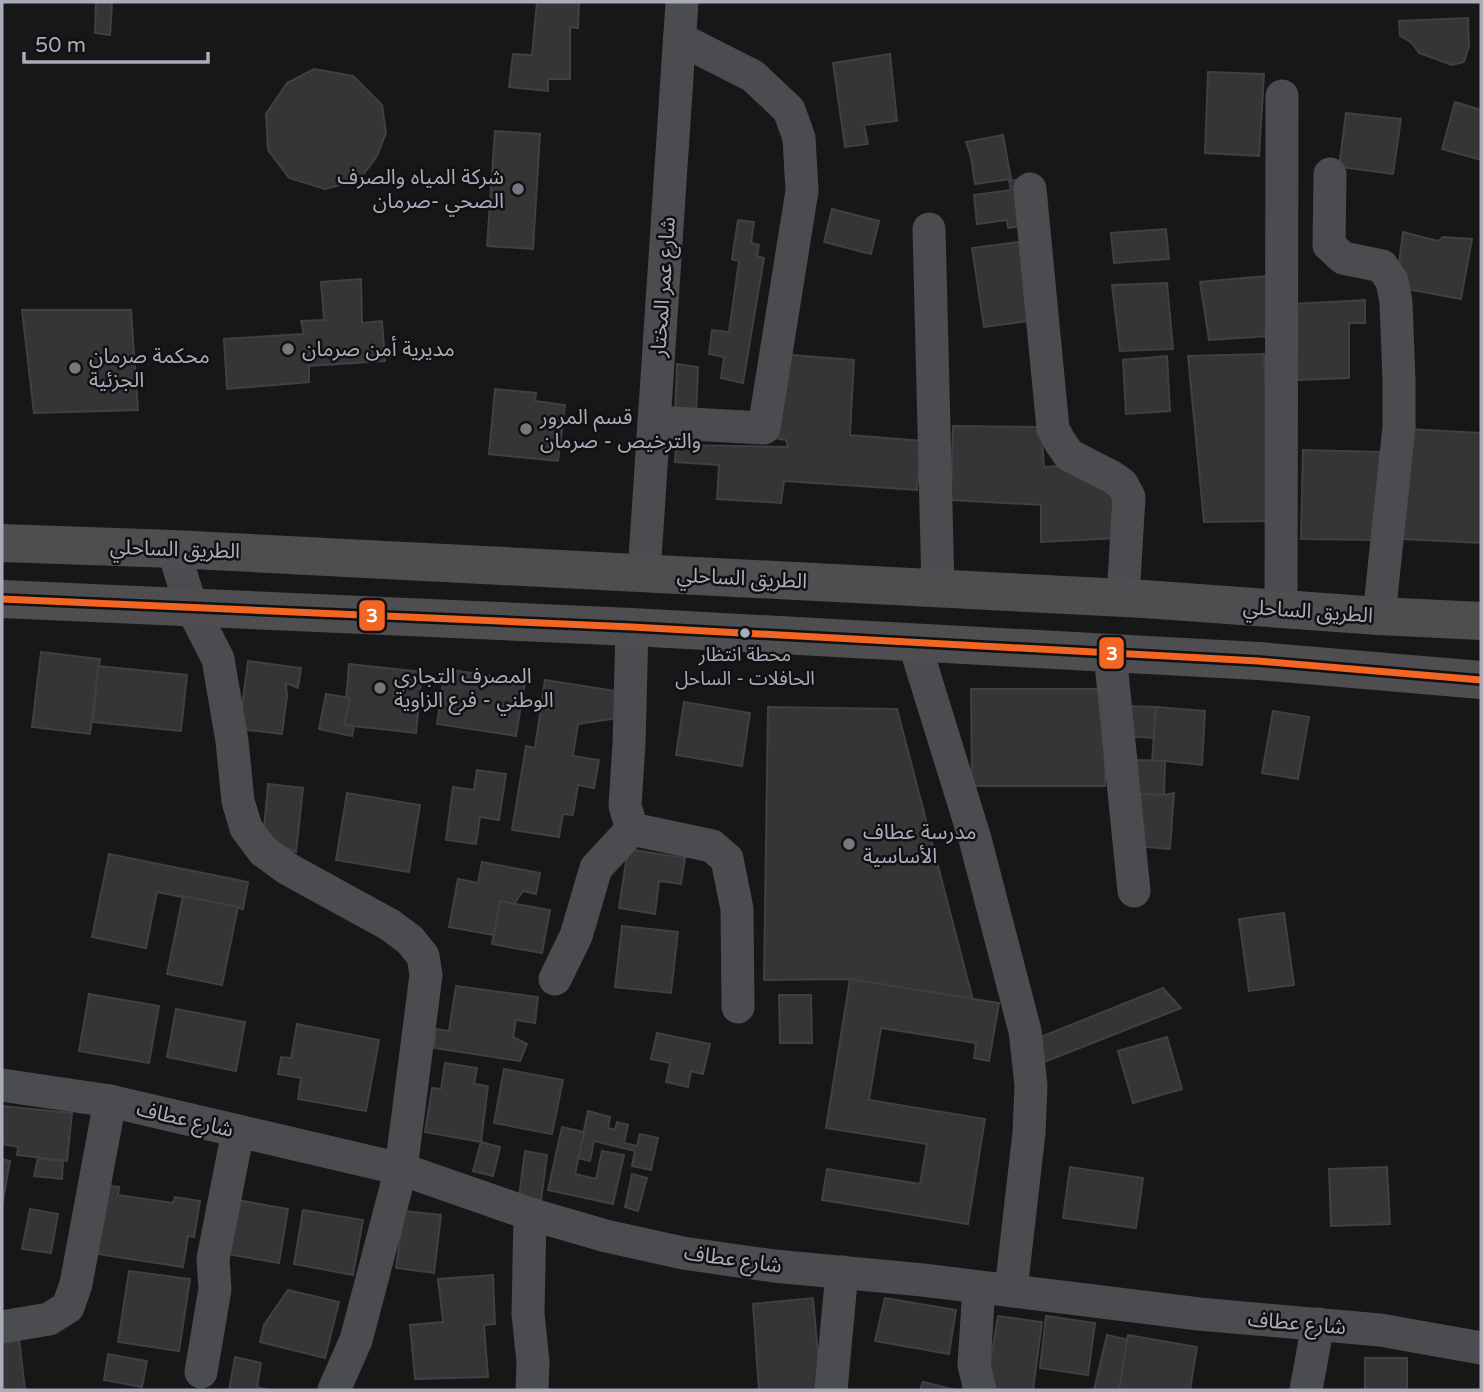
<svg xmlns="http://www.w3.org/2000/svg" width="1483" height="1392" viewBox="0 0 1483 1392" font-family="'Varela Round','Noto Sans Arabic',sans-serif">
<rect width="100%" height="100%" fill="#171717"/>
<!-- building -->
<g fill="#353536" stroke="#3f4043" stroke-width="2">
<path d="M96 2H112L110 35 95 33Z"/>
<path d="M537 2H579L578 28 570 27V79H548V91L509 87 513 54 532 55Z"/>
<path d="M1468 18 1469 46 1464 62 1452 65 1419 53 1411 42 1400 36 1399 21Z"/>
<path d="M890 54 897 121 864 125 868 144 845 147 833 63Z"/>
<path d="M314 69 353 76 382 105 386 133 377 156 359 180 325 189 289 178 268 150 266 114 287 83Z"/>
<path d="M1208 72 1264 74 1259 156 1205 153Z"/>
<path d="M1455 102 1481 110V160L1442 149Z"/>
<path d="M1346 113 1401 119 1393 174 1339 167Z"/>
<path d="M495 131 540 134 533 249 487 246Z"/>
<path d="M1003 135 1011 179 975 184 971 157 966 142Z"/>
<path d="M1024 179 1028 225 1008 228 1007 220 977 224 974 195 1011 190 1009 181Z"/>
<path d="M832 209 879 221 871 254 824 242Z"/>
<path d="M738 220 754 222 751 243 759 245 757 256 764 258 743 383 721 378 724 357 709 354 712 330 729 332 739 261 732 259Z"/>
<path d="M1166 229 1169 259 1114 263 1111 233Z"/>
<path d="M1403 232 1438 241 1443 237 1472 239 1461 299 1396 287Z"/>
<path d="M1019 242 1030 321 984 327 972 248Z"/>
<path d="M1266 276 1270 336 1209 340 1200 282Z"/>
<path d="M361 279 362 323 382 321 385 361 309 366V382L227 389 224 339 304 334 301 321 324 320 321 282Z"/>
<path d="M1167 283 1173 349 1120 351 1112 285Z"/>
<path d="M1365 300V323H1349V378L1297 380 1295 304Z"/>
<path d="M22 310H131L138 410 34 413Z"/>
<path d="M780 354 854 360 850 435 922 441 917 490 784 481 781 503 717 499 719 465 675 462 676 445 788 447 786 440 768 437Z"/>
<path d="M1264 354 1271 521 1204 522 1188 356Z"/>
<path d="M1167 356 1170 411 1126 414 1123 360Z"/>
<path d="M677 364 698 367 696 416 675 417Z"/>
<path d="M495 389 536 393 535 401 565 405 558 461 489 454Z"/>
<path d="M953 426 1041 427 1044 467 1115 463 1119 538 1041 542V505L951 500Z"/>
<path d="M1408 429 1481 433V543L1402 539Z"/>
<path d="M1303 450 1380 452 1378 540 1301 539Z"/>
<path d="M41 652 100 659 90 734 32 727Z"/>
<path d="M248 661 301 668 298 688 286 683 287 696 282 734 239 729Z"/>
<path d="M349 664 422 672 416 733 344 725Z"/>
<path d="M98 666 187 675 181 731 93 722Z"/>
<path d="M445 669 525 681 516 736 437 724Z"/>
<path d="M545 680 629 693 625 717 578 724 573 756 599 760 594 788 578 785 573 815 563 814 559 837 512 830 526 746 535 748Z"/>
<path d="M971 689H1105V786H972Z"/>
<path d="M326 694 350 698 344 725 354 726 352 736 319 729Z"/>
<path d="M684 702 750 713 742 766 676 755Z"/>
<path d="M1127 706 1156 707 1154 738 1125 736Z"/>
<path d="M768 707 897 709 974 1004 850 979 764 980Z"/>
<path d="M1156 707 1205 711 1202 765 1165 761 1152 763Z"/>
<path d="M1273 711 1309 717 1298 779 1262 773Z"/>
<path d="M1137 760 1165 761 1164 795 1135 794Z"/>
<path d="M477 770 506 774 499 820 480 817 476 844 446 840 453 787 474 790Z"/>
<path d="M268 784 303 788 296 852 263 839Z"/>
<path d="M347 793 420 805 409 872 336 860Z"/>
<path d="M1174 793 1170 849 1135 846V794L1164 795Z"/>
<path d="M628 849 685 858 681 884 659 881 655 914 619 908Z"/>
<path d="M109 854 248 882 243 909 157 892 146 948 92 937Z"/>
<path d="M482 862 540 873 536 894 523 891 493 935 449 927 458 879 478 883Z"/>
<path d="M183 896 238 907 222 985 167 974Z"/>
<path d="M500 901 550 910 542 953 492 944Z"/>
<path d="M1284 913 1294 985 1249 991 1239 919Z"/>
<path d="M622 926 678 932 671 993 615 987Z"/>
<path d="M850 979 999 1003 989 1061 974 1058 976 1043 881 1028 869 1100 985 1119 968 1224 822 1200 827 1169 920 1184 927 1144 826 1128Z"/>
<path d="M456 986 538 997 535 1023 516 1020 513 1037 527 1044 520 1061 434 1048 436 1029 449 1031Z"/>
<path d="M1163 988 1181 1008 1042 1063 1033 1040Z"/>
<path d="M89 994 159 1006 149 1063 79 1051Z"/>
<path d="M779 995H811L812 1043H780Z"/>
<path d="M176 1009 245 1022 236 1071 167 1057Z"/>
<path d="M297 1024 379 1040 366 1111 298 1099 301 1078 278 1074 281 1057 291 1058Z"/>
<path d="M657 1033 710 1044 703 1074 691 1071 688 1087 666 1082 670 1063 651 1059Z"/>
<path d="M1167 1037 1182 1089 1133 1103 1118 1051Z"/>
<path d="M445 1063 477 1068 474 1084 488 1086 481 1142 425 1132 432 1088 441 1089Z"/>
<path d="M504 1069 563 1080 552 1134 494 1123Z"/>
<path d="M2 1106 72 1113 67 1161 17 1155 18 1147 2 1144Z"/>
<path d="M588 1111 610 1117 608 1128 615 1130 617 1122 628 1125 624 1143 637 1146 640 1134 658 1138 651 1170 632 1166 635 1151 594 1141 590 1161 578 1158Z"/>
<path d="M562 1127 584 1132 575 1174 596 1179 602 1151 624 1155 613 1204 548 1190Z"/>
<path d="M481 1142 500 1147 493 1176 473 1171Z"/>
<path d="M525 1151 547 1155 541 1200 519 1197Z"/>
<path d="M38 1158 63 1161 62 1179 34 1176Z"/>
<path d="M2 1159 10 1161 2 1206Z"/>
<path d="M1070 1167 1143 1178 1136 1228 1063 1218Z"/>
<path d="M1387 1167 1390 1224 1331 1226 1329 1169Z"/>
<path d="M632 1174 647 1178 638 1211 625 1207Z"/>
<path d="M97 1185 119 1187 118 1195 173 1203 175 1197 200 1201 194 1237 188 1236 183 1267 91 1253Z"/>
<path d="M232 1199 288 1209 279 1263 222 1253Z"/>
<path d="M30 1209 58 1214 51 1253 22 1249Z"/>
<path d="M303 1210 363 1220 353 1275 294 1264Z"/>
<path d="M404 1211 441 1215 434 1273 396 1268Z"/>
<path d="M129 1271 190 1279 179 1351 118 1342Z"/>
<path d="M493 1275 495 1324 484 1325 488 1377 415 1379 410 1325 443 1322 438 1279Z"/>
<path d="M288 1290 339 1302 325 1358 260 1342 264 1325Z"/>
<path d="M813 1298 821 1390H759L753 1304Z"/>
<path d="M885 1298 956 1310 949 1354 875 1341Z"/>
<path d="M998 1316 1042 1322 1033 1390H1002L986 1388Z"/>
<path d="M1046 1316 1095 1323 1088 1375 1040 1368Z"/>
<path d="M1107 1335 1146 1344 1135 1390H1094Z"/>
<path d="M1128 1335 1197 1347 1190 1390H1119Z"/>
<path d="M19 1338 25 1390H2V1341Z"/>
<path d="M108 1354 147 1361 142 1387 104 1380Z"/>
<path d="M235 1357 261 1363 257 1387 268 1390H229Z"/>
<rect x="1365" y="1358" width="42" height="32"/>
<path d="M923 1382 956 1390H920Z"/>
</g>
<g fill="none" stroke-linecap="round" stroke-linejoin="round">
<!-- minor -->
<g stroke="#4b4c50" stroke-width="33">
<path d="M1330 174 1329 245 1343 258 1382 266 1392 281 1396 302 1399 380V427L1379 616"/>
<path d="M1030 189 1053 429 1060 442 1069 455 1112 477 1122 484 1129 497 1123 598"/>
<path d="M929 229 938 588"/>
<path d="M654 422 764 428 802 191 799 138 789 110 753 76 680 39"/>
<path d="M173 549 191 606 218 659 232 741 238 801 246 828 263 851 288 869 390 925 410 940 423 956 426 975 401 1169 356 1340 334 1390"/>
<path d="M644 573 682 2"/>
<path d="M1281 609 1282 96"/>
<path d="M632 627 629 744 625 806 632 829 712 846 727 859 737 909 738 1007"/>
<path d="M914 642 975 839 1025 1031 1031 1085 1029 1133 1011 1290"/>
<path d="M1110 653 1134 891"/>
<path d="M555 979 576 936 596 868 632 829"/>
<path d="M2 1085 110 1101 401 1169 530 1214 606 1236 683 1253 774 1266 923 1280 1199 1314 1380 1330 1481 1348"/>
<path d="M530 1214 528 1314 533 1362 532 1390"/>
<path d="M979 1287 974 1365 980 1390"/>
<path d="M2 1327 49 1319 68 1307 76 1284 110 1101"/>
<path d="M201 1372 215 1289 213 1259 238 1131"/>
<path d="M831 1390 842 1272"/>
<path d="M1306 1390 1318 1324"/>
</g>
<!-- highway -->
<g stroke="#4e4e51" stroke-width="38">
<path d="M2 543 173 549 1144 599 1379 616 1481 621"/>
<path d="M2 599 632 627 1258 661 1481 680"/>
</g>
<defs>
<path id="bus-1" d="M2 599 632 627 1258 661 1481 680"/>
</defs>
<!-- bus-1 casing -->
<use href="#bus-1" stroke="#111113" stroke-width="12"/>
<!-- bus-1 -->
<use href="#bus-1" stroke="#f26522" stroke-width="7"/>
</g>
<!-- markers -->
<g fill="#757880" stroke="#111113" stroke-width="2.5">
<circle cx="518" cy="189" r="7"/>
<circle cx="288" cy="349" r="7"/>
<circle cx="75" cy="368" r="7"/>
<circle cx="526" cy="429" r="7"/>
<circle cx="380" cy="688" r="7"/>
<circle cx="849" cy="844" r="7"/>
</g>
<circle fill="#a8adb8" stroke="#111113" stroke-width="2.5" cx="745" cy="633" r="6"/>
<g text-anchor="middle" stroke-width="5" stroke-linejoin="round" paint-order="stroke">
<!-- bus labels -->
<g font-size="19" fill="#a8adb8" stroke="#111113">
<text x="745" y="661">محطة انتظار<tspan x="745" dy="24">الحافلات - الساحل</tspan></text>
</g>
<!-- poi labels -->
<g font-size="21" fill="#a8adb8" stroke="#111113" text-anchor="start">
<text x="504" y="184" text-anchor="end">شركة المياه والصرف<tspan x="504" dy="24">الصحي -صرمان</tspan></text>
<text x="302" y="356">مديرية أمن صرمان</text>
<text x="89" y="363">محكمة صرمان<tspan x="89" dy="24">الجزئية</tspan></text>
<text x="540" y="424">قسم المرور<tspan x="540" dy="24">والترخيص - صرمان</tspan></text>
<text x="394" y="683">المصرف التجاري<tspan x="394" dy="24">الوطني - فرع الزاوية</tspan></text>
<text x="863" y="839">مدرسة عطاف<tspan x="863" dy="24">الأساسية</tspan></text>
</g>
<!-- street labels -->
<g font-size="21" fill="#a8adb8" stroke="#111113">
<text transform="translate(663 287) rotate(-86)" y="7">شارع عمر المختار</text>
<text transform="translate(175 549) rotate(2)" y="7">الطريق الساحلي</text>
<text transform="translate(742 578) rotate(3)" y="7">الطريق الساحلي</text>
<text transform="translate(1308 611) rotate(4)" y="7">الطريق الساحلي</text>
<text transform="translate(185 1119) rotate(13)" y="7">شارع عطاف</text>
<text transform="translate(733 1259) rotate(8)" y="7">شارع عطاف</text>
<text transform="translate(1297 1323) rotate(5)" y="7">شارع عطاف</text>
</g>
</g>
<g stroke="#111113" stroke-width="2.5">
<rect x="358" y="599" width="28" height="33" rx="7" fill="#f26522"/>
<rect x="1098" y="636" width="27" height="34" rx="7" fill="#f26522"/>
</g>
<g font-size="19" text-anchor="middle" font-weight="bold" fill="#fff">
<text x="372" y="622">3</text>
<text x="1112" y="660">3</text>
</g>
<!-- border -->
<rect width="1483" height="1392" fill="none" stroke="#a8adb8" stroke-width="7"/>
<!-- scale -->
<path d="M24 52v10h184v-10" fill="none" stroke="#a8adb8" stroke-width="3.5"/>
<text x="35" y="52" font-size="21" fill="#a8adb8" stroke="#111113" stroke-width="5" paint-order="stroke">50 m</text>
</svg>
